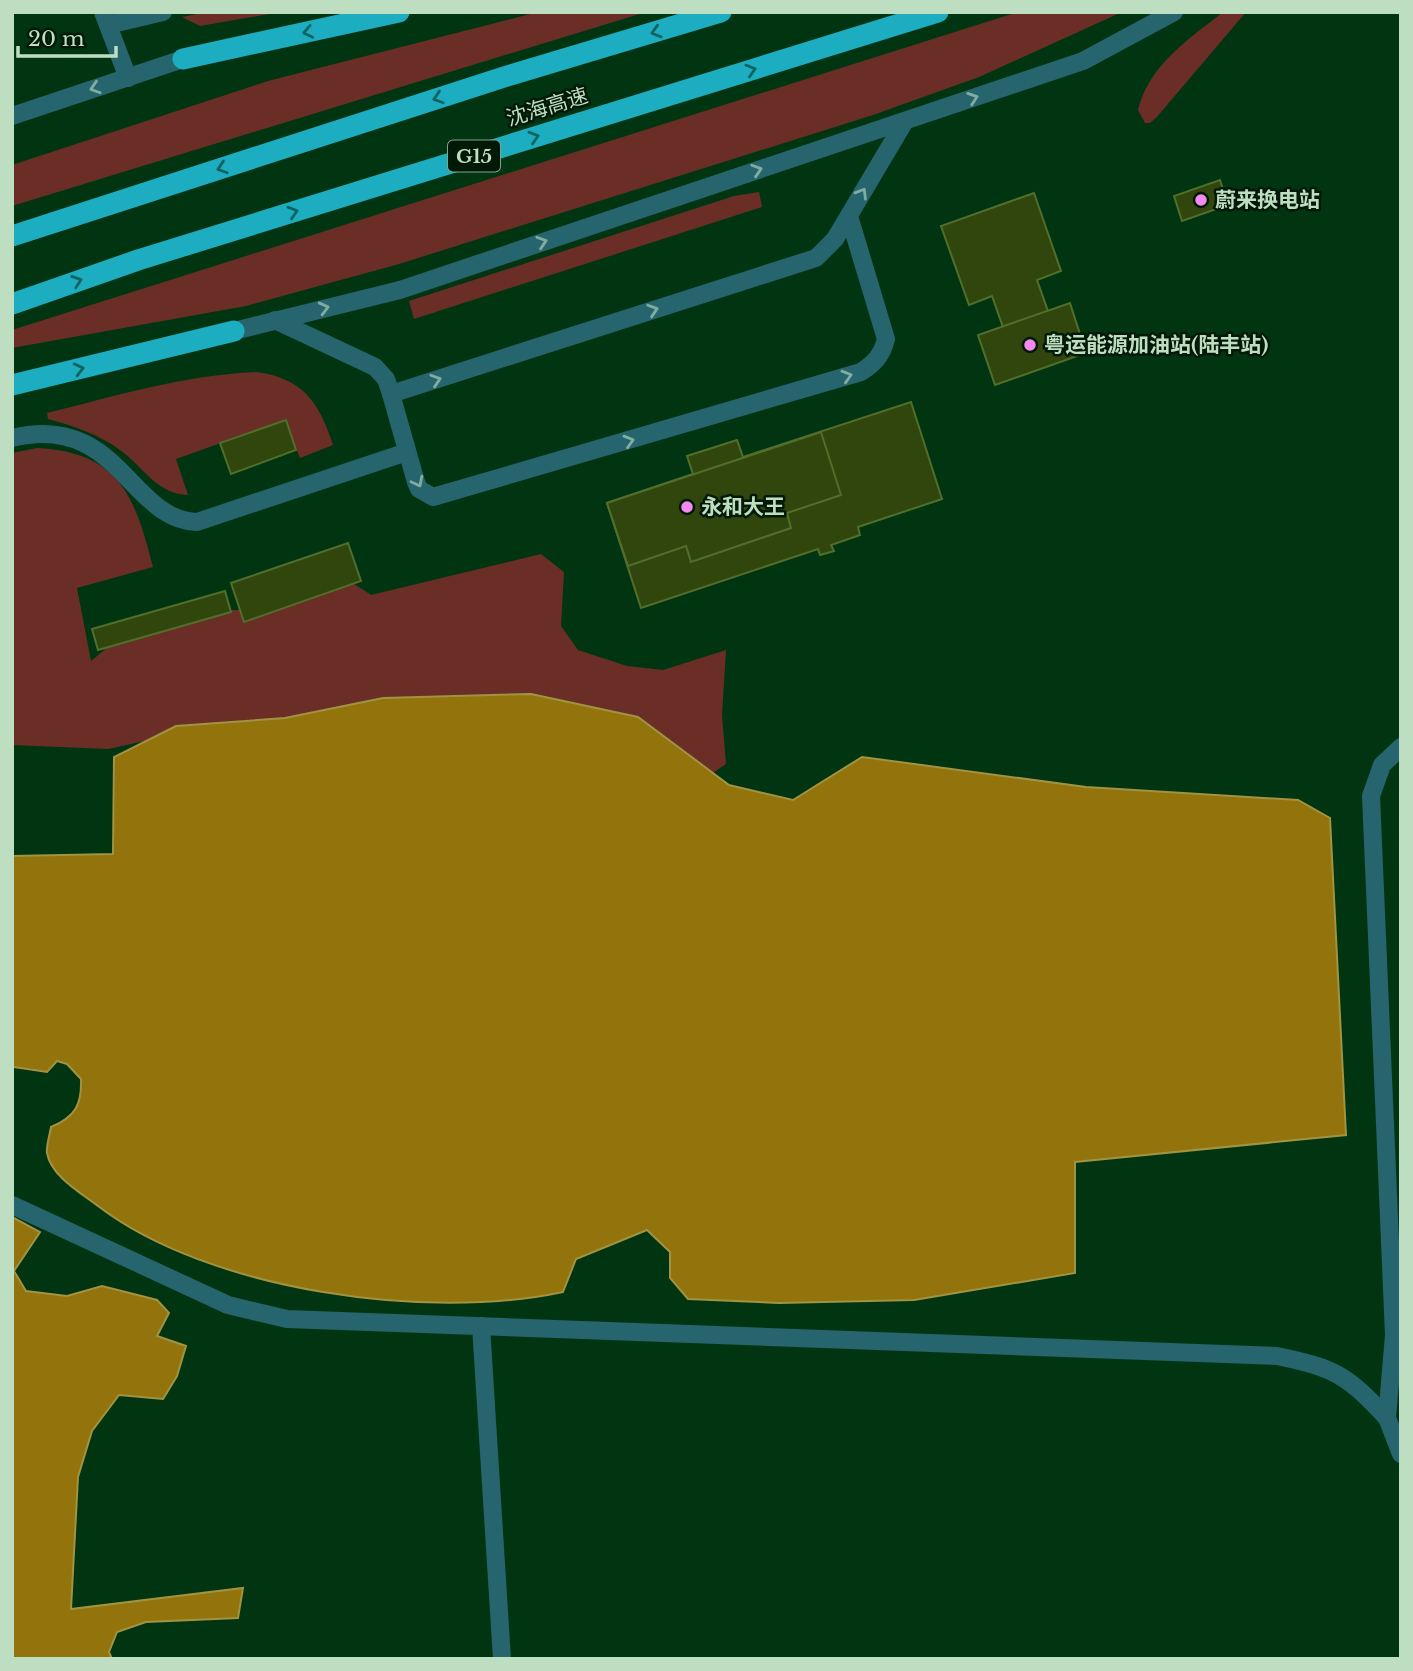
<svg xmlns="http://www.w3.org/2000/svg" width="1413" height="1671" viewBox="0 0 1413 1671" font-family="'Libre Baskerville','Noto Sans SC',serif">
<rect width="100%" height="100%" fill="#013512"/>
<!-- green -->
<g fill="#6a2e27">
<path d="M206 12H281L200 26 182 17Z"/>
<path d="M538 12H646L12 206V165L268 81Z"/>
<path d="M1018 12H1122L979 77 873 115 399 264 246 306 12 348V330Z"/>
<path d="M1223 12H1246L1156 118 1150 123H1145L1138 110C1149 65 1188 40 1223 12Z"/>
<path d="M759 192 762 207 414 319 409 301 734 196Z"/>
<path d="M256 372C303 378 319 402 333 445L300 458 285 420 176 459 188 495C156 494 143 466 120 450 98 434 74 426 48 419L47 413C116 396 184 375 256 372Z"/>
<path d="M37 448C120 452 135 497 153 567L77 588 91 661 120 637 219 610H258L342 576 371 595 541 554 564 572 561 626 578 650 627 666 663 670 726 650 722 715 726 764 686 791 177 734 108 749 12 745V453Z"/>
</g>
<!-- water -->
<g fill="#93730b" stroke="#a09342" stroke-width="2">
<path d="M531 694 638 717 729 785 793 800 862 757 1086 787 1298 800 1330 818 1346 1135 1075 1162V1273L914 1300 779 1303 688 1299 670 1278V1252L647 1230 576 1259 563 1292C428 1321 209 1291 98 1206 81 1193 51 1176 47 1153 46 1146 50 1134 51 1127 75 1117 82 1105 81 1079L67 1064 57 1061 47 1072 13 1067 12 856 113 854 114 757 176 726 285 718 383 698Z"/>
<path d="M12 1217 40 1232 14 1271 26 1291 67 1296 102 1286 157 1300 169 1313 157 1336 186 1346 177 1376 163 1399 119 1395 92 1431 78 1477 71 1609 243 1588 238 1618 146 1622 117 1632 109 1652 112 1659H12Z"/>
</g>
<!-- building -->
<g fill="#30460d" stroke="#516e2b" stroke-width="2">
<path d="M1220 180 1228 205 1182 221 1174 196Z"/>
<path d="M1034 193 1061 271 1037 280 1049 314 1004 330 992 296 969 305 941 226Z"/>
<path d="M1070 303 1086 353 995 385 978 335Z"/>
<path d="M911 402 942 499 858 527 860 535 831 545 834 551 820 555 818 549 641 608 607 503 693 474 687 456 737 440 743 457Z"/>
<path d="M286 420 296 450 231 474 220 443Z"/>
<path d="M821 432 841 495 787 513 791 528 691 562 686 546 628 566 607 503Z"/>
<path d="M348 543 361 581 244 622 231 583Z"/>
<path d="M225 591 231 612 98 650 92 629Z"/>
</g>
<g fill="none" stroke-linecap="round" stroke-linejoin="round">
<!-- lane -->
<g stroke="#26646e" stroke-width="18">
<path d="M103 12 128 78"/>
<path d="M108 25 163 12"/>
<path d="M12 116 183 59"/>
<path d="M275 320 375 367 386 379 391 394 816 258 835 239 905 121"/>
<path d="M234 331 400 290 1083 61 1174 12"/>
<path d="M391 394 416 482 419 489 433 497 861 372C875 363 882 355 886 339L849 216"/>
<path d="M12 438C118 412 130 520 197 522L407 452"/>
</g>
<!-- street -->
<g stroke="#26646e" stroke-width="18">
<path d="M1401 747 1382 765 1371 796 1394 1335 1387 1418 1401 1454"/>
<path d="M12 1205 228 1305 287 1319 1277 1356C1335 1368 1347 1375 1387 1418"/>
<path d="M481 1326 502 1659"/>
</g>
<!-- highway -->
<g stroke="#1caec0" stroke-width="21">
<path d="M183 59 399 12"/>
<path d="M12 236 504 77 721 12"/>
<path d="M12 304 138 260 938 12"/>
<path d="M12 385 234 331"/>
</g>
</g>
<!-- one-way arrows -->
<defs><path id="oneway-chevron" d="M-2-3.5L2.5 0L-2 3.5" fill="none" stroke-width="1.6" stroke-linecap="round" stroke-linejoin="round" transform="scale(1.75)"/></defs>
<g stroke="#0e6463">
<use href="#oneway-chevron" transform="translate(308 32) rotate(168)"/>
<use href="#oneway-chevron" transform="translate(656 32) rotate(163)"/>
<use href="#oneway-chevron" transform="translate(751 70) rotate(-17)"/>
<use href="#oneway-chevron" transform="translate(438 98) rotate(162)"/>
<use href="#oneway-chevron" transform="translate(534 137) rotate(-17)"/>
<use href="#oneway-chevron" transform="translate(222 168) rotate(162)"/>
<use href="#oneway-chevron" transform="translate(293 212) rotate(-17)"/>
<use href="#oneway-chevron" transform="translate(77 281) rotate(-19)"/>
<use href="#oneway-chevron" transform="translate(79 369) rotate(-14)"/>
</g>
<g stroke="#81ada0">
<use href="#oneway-chevron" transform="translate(95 88) rotate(162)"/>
<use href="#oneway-chevron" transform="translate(973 98) rotate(-19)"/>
<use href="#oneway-chevron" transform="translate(757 170) rotate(-18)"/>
<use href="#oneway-chevron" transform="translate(862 193) rotate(-59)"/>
<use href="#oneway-chevron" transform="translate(542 242) rotate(-18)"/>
<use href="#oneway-chevron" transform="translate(324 308) rotate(-14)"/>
<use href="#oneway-chevron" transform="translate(653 310) rotate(-18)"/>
<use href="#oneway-chevron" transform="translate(847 376) rotate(-17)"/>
<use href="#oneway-chevron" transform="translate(436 380) rotate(-18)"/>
<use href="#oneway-chevron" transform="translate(629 441) rotate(-17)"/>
<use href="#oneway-chevron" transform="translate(418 482) rotate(63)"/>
</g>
<!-- markers -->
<g fill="#f489ef" stroke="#011906" stroke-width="2.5">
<circle cx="1201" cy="200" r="7"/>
<circle cx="1030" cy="345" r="7"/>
<circle cx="687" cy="507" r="7"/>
</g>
<g text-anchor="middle" stroke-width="5" stroke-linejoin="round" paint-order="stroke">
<!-- shield labels -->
<rect fill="#011906" stroke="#85a38a" stroke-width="2" x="448" y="140.5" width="52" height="31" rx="5"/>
<g font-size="19" font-weight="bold" fill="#bedec2">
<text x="474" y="163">G15</text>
</g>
<!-- street labels -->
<g font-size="21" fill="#bedec2" stroke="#011906">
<text transform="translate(547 107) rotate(-17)" y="7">沈海高速</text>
</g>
<!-- poi labels -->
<g font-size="21" font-weight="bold" fill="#bedec2" stroke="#011906" text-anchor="start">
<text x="1215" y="207">蔚来换电站</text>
<text x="1044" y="352">粤运能源加油站(陆丰站)</text>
<text x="701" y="514">永和大王</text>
</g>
</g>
<!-- border -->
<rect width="1413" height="1671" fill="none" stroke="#bedec2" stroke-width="28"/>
<!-- scale -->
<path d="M18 46v10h98v-10" fill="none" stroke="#bedec2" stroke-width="3.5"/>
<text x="28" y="46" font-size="21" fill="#bedec2" stroke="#011906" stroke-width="5" paint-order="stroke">20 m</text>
</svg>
